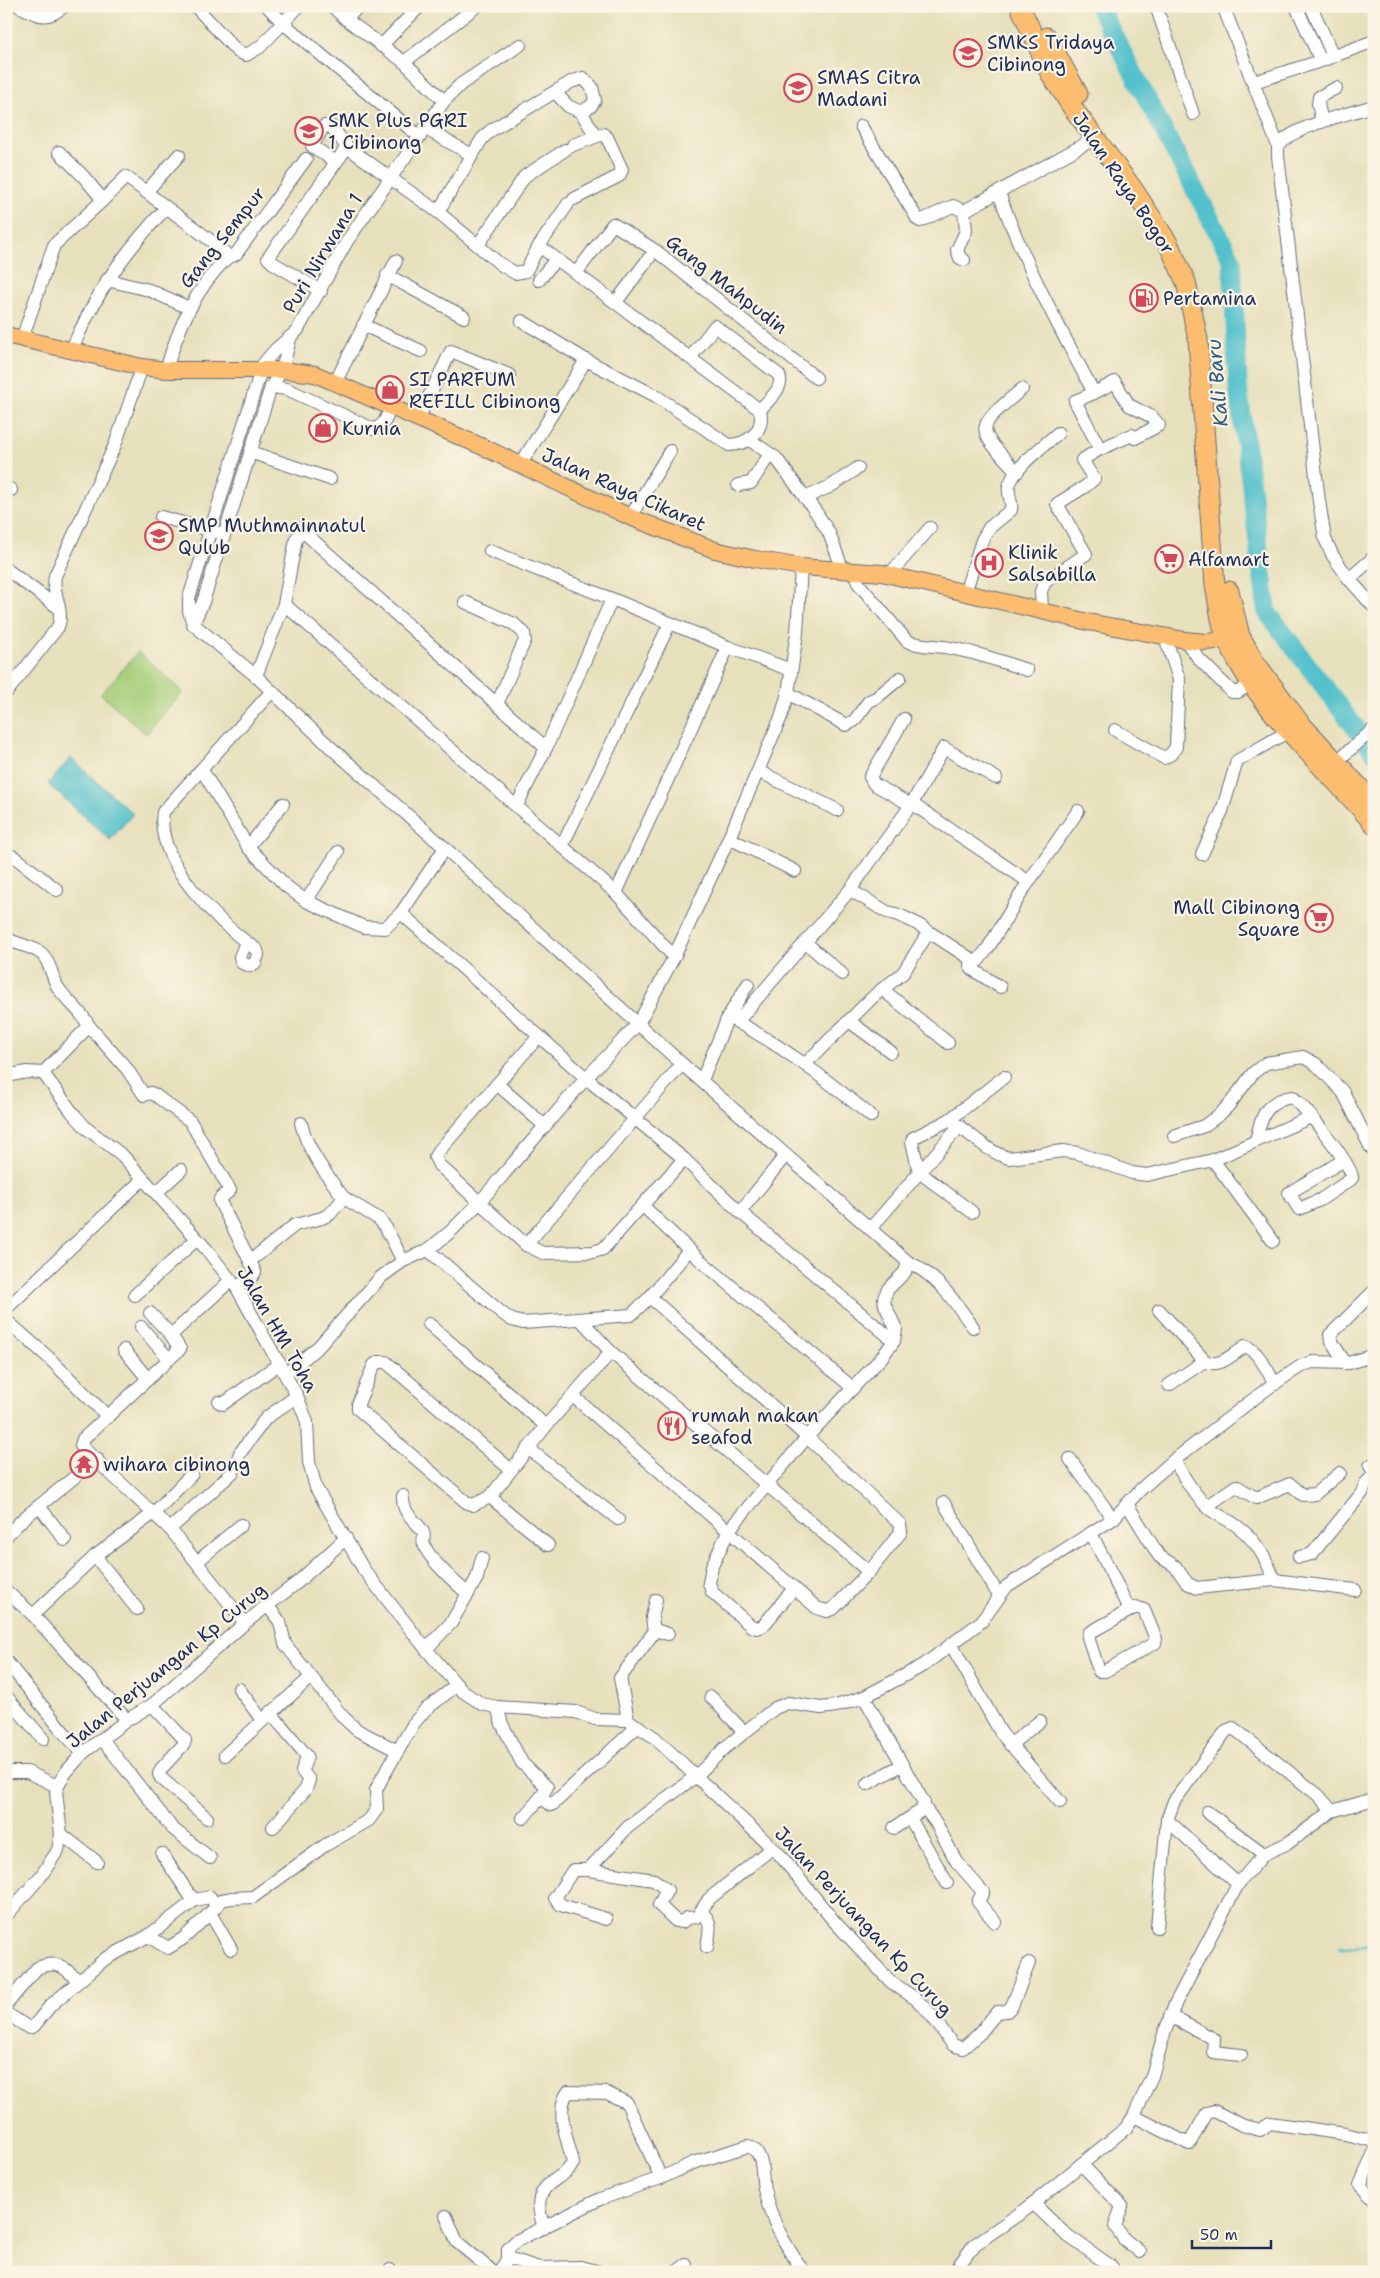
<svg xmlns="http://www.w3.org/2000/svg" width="1380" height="2278" viewBox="0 0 1380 2278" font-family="'Shantell Sans',sans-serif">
<rect width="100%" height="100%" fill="#fcf5e5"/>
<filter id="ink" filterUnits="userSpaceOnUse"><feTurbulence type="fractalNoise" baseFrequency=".02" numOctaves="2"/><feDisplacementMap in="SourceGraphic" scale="10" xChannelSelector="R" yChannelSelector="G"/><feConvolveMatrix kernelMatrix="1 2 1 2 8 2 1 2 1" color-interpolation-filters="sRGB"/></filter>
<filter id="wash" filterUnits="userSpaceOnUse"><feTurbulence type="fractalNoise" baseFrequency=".0096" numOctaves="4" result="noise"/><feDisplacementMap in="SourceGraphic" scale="20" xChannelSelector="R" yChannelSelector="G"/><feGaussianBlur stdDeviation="1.12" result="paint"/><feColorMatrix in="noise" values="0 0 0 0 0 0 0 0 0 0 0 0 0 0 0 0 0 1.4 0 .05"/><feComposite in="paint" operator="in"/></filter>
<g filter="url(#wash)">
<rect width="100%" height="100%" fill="#e7e0bc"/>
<!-- green -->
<path fill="#a4cd78" stroke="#607e6b" d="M138 652 183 692 146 734 101 694Z"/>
<!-- water -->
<path fill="#54c1cc" stroke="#387895" d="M71 758 133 814 110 840 48 784Z"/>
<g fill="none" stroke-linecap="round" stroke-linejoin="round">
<!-- stream -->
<path stroke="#54c1cc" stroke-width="3" d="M1340 1948 1374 1945"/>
<!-- river -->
<path stroke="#54c1cc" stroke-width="19" d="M1098 6 1232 260 1238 385 1267 612 1374 752"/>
</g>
</g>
<g filter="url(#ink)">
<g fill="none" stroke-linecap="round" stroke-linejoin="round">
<defs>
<g id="minor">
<path d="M19 6C38 15 46 22 64 6"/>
<path d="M195 6 237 51 246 55 260 47 299 6"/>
<path d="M267 6 283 23 420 137"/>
<path d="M332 6 346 19 404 62 444 101"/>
<path d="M1156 6 1193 114"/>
<path d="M1223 6 1278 146"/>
<path d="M1296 6 1321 61"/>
<path d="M1311 6 1333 56"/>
<path d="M346 19 359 6"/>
<path d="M381 46 420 6"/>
<path d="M404 62 477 6"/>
<path d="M1254 82 1321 61 1374 41"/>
<path d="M555 92 568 106 581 112"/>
<path d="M1374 106C1351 113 1291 127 1278 146V156L1319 501 1325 539 1333 556 1349 579 1374 607"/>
<path d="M581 112 596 136"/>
<path d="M1322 122 1318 104 1319 97 1336 88"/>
<path d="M861 126 918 220 920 221 953 206 964 211 1094 139"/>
<path d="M426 129 472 155"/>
<path d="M573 145 603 134 607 137 622 170 619 176 574 199"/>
<path d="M336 162 312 146 324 126H331L347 147"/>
<path d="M146 192 179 155"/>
<path d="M999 193C1024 263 1059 327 1094 393L1075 401 1100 449 1082 460 1094 479 1086 486 1057 504 1086 554 1045 582 1041 591 1042 610"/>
<path d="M103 200 126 177 218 246 228 256"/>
<path d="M438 212 482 139 490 131 571 82 583 78 592 87 595 100 591 106 581 112"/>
<path d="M478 245 525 176 565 150"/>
<path d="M539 246 568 204"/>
<path d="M964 260 960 258 957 250 966 231 964 211"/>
<path d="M577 272 613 224 656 251 816 378"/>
<path d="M387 275 464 317"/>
<path d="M107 280 149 290 189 308"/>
<path d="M539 280 556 259"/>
<path d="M321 291 273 263 268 258 347 147 438 212 500 264 515 273 526 271 539 246C612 300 686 355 760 410 767 401 785 388 779 375L715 326 690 358"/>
<path d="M616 302 649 258"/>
<path d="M522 321 586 360 656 396 729 445C749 444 765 431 760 410"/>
<path d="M363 325 421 351"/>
<path d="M22 339 54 245 103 200 83 176 59 152"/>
<path d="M290 339 282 370 271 387 203 602 193 624 189 611V598L263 364 276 349 297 331 347 241 444 101 461 84 520 45"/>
<path d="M71 351C97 291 121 256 166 208"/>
<path d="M166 370C178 329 195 289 226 259 229 256 232 257 236 254L306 159"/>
<path d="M336 381 396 261"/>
<path d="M271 387 287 389 373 429C384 428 387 416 391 407"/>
<path d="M1094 393 1115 382 1129 405 1152 417 1159 425 1135 438 1132 435 1100 449"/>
<path d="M418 419 451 351 509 375"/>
<path d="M750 440 776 458 816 512 829 533 843 570"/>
<path d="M250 452 330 479"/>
<path d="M520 465 586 360"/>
<path d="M1017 472C974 425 974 430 1022 389"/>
<path d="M738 485 751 483 770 454"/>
<path d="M6 487 11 490"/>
<path d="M805 498 831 486 858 468"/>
<path d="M161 517 216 532"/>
<path d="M630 517 670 451"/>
<path d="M490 551 612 599"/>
<path d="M6 569 59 608"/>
<path d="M855 570 858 583 907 641C921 647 935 645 950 648 976 652 1002 662 1027 670"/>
<path d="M889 575 930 528"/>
<path d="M1349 579 1374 557"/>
<path d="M965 593 982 540 989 528 1011 510C1013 502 1007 495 1009 486 1014 467 1044 446 1058 433"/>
<path d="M465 602 514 624 524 633 525 640 497 704"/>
<path d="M284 604 616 893 674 957"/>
<path d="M193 624 256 676 328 745 445 848 682 1064 908 1262 905 1272 888 1289 884 1298 885 1305 896 1329 894 1341 882 1357 807 1437 729 1530 712 1566 709 1583 712 1592 751 1626 757 1628 763 1626 794 1588"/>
<path d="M1185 640 1199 659 1232 692H1238L1252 683"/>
<path d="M256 676 284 604 296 539 300 534H306L546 748"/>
<path d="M6 693 58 627C65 610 51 593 55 576L115 445 142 367"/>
<path d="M788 693 846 725 854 721 869 701 876 698 900 678"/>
<path d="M904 719 870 777 874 784 911 805"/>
<path d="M1115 730 1164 758 1171 754 1176 747 1179 679 1165 637"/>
<path d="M1330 767 1374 729"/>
<path d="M202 770 248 847 286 886 306 901 364 927 385 928 401 913 445 848"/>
<path d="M758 771 837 810"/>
<path d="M911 803 1029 882"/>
<path d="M517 805 546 748 612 599 728 647 791 670"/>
<path d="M729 838 795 871"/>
<path d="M562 846 670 623"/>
<path d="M248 847 283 804"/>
<path d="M6 853 16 858 57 890"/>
<path d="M1202 854 1222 811 1237 761 1289 731"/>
<path d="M616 893 728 647"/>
<path d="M306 901 338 852"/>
<path d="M401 913 586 1078 684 1159 740 1212 894 1341"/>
<path d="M926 930 974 961"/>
<path d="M6 938C17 945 33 946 42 954 50 962 52 976 57 986 66 1001 81 1010 89 1026L127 1069 144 1095 151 1093 155 1095 190 1121 230 1190 220 1199V1202L250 1261"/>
<path d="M246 942 240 957 242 963 250 966 255 963 258 955 257 950C219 923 155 863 163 812L272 691"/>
<path d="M806 943 842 974"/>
<path d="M1000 987 972 969 970 965 971 962 978 961 988 948 1025 887 1078 811"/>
<path d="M882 989 948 1043"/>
<path d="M728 1017C780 1044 826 1079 871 1116"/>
<path d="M849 1021 891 1052"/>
<path d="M737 1022 850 890 911 805 944 748 996 778"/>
<path d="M539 1036 437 1153 435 1157 439 1165 526 1245 543 1253 593 1252 603 1249 684 1159"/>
<path d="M805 1064 875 995 903 973 928 933C924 925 896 913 887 912L850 890"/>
<path d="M43 1073 72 1112 86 1128 122 1155 207 1250 237 1288 297 1396 307 1422 309 1462 316 1488 364 1570 426 1649 462 1691 482 1704 497 1707 576 1712 595 1719 628 1720 654 1737 779 1854 833 1920 891 1982 916 1999 929 2012 953 2045 963 2048 980 2033 997 2012 1007 2011 1012 2006 1029 1963"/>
<path d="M43 1073 89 1026"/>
<path d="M6 1076 27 1072 43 1073"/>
<path d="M702 1080 728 1017 748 984"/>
<path d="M497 1084 545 1126"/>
<path d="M949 1120C969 1131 986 1152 1009 1158L1063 1151 1078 1153 1132 1173 1147 1175 1213 1160 1311 1117"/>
<path d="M301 1123C307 1150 327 1176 344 1198"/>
<path d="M1174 1136 1204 1126 1220 1114 1229 1105 1253 1073 1266 1063 1303 1057 1316 1064 1343 1092 1371 1148"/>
<path d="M1256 1141C1261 1117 1265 1101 1292 1097 1303 1104 1354 1167 1352 1178L1350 1180 1320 1200 1299 1209 1289 1193 1344 1160"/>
<path d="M1213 1160 1273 1241"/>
<path d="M156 1193 181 1170"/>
<path d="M643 1206 700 1260 853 1388"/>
<path d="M740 1212 785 1156"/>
<path d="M972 1212 919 1172 912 1142 913 1138 949 1120 1004 1077"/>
<path d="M870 1229 960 1126"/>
<path d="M526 1245 682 1064"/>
<path d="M428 1250 503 1314 512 1320 523 1323 631 1315 650 1297 689 1250"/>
<path d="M908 1262C937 1275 955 1302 973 1327"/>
<path d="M237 1288 253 1275 255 1272 250 1261 295 1225 322 1218 330 1214 344 1198 379 1219 386 1228 403 1261"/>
<path d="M135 1295 197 1239"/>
<path d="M650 1297 807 1437 900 1524 901 1532 869 1572"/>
<path d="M6 1309 143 1179"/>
<path d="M1159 1310 1205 1361"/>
<path d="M150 1313 171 1335 180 1349 83 1439 81 1446 170 1529 245 1623"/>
<path d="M6 1320 48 1357 108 1417"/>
<path d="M429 1324 546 1426"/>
<path d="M141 1327 169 1359"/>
<path d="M171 1335 230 1281"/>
<path d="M124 1350 148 1379"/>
<path d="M1345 1363 1331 1340 1330 1335 1374 1291"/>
<path d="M285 1372 293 1368 319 1346 381 1277 403 1261 428 1250 450 1232 479 1203 586 1078 638 1024 674 957 729 838 781 717 788 693 797 633 801 567"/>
<path d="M1169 1385 1205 1361C1219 1369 1233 1354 1245 1346 1258 1350 1268 1372 1275 1384"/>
<path d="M573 1396 817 1608 827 1611 833 1609 869 1572 611 1352 581 1320"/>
<path d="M219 1402 223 1404 280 1363"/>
<path d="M529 1449 618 1519"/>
<path d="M1070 1459 1113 1519"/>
<path d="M1174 1460C1184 1477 1195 1497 1211 1510 1219 1516 1229 1520 1237 1526 1256 1540 1267 1559 1274 1580"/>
<path d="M1374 1463 1370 1466 1374 1472"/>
<path d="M511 1470 386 1362H378L374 1365 358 1404V1409L466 1502 473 1505 490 1497 546 1426 611 1352"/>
<path d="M403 1496C402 1515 415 1518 423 1532 425 1537 422 1539 424 1544 428 1559 456 1583 468 1594"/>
<path d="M490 1497 548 1545"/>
<path d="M944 1503 999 1596"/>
<path d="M1127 1504 1159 1556 1175 1566 1187 1583 1197 1588 1274 1580 1355 1590"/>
<path d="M39 1506 65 1540"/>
<path d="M1207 1506 1236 1486 1256 1498 1290 1484 1303 1495 1315 1494 1340 1473"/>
<path d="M170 1529 233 1472 240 1453 266 1418 297 1396"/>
<path d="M1091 1533 1129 1609"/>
<path d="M6 1536 24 1518 97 1459"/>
<path d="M95 1556 137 1609"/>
<path d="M1299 1557 1312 1554 1362 1493 1365 1484 1374 1475"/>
<path d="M198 1561 241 1525"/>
<path d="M6 1591 33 1615 127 1720"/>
<path d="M268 1606 280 1622 285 1644 343 1717 357 1730 398 1751"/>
<path d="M1136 1607 1144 1610 1156 1639 1155 1643 1105 1671H1099L1088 1637 1089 1633Z"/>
<path d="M33 1615 95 1556 154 1513 192 1474"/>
<path d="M655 1630 668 1634"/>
<path d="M952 1646 1001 1733 1060 1802"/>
<path d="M426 1649 451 1623 477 1578 482 1558"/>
<path d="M6 1661 65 1734 83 1753"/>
<path d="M239 1689 262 1720"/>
<path d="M6 1696 43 1739"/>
<path d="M711 1697 744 1732"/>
<path d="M864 1697 924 1803 922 1810 894 1828"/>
<path d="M152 1705 185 1740 184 1744 161 1769 159 1774 161 1778 207 1818"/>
<path d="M497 1707 502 1724 522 1763 547 1787 541 1797 523 1818"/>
<path d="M270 1712 307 1756 302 1771 309 1780 306 1789 273 1827"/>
<path d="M628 1720 620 1678 654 1632 652 1617 656 1600"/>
<path d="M102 1739 172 1828 210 1858"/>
<path d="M1010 1745 1040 1721"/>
<path d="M225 1755 311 1677"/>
<path d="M6 1772H27L57 1786"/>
<path d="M867 1784 902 1765"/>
<path d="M541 1797 551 1805 553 1804 638 1726"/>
<path d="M924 1807 936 1823 956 1861 983 1892 978 1902 995 1922"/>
<path d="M1207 1812 1264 1854"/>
<path d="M910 1818 947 1883"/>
<path d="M1167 1820 1238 1884"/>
<path d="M61 1834 97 1862"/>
<path d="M162 1854 189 1894 195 1900 210 1897 216 1905"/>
<path d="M588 1870 654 1880 667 1890 659 1905 676 1921 682 1922 687 1918 697 1917 709 1899 772 1848"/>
<path d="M701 1912C714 1922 709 1932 707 1947"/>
<path d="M6 1916 41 1876 58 1850 61 1834 56 1792 60 1781 67 1771 83 1753 127 1720 152 1705 245 1623 298 1582 346 1538"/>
<path d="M606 1919 561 1905 555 1898 573 1870H588L628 1827 696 1776 726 1747 775 1708 788 1703 821 1708 836 1706 864 1697 924 1665 982 1621 1007 1586 1113 1519 1141 1489 1174 1460 1268 1388 1301 1366 1312 1362 1349 1363 1374 1355"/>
<path d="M1157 1927 1167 1820 1174 1801 1226 1731 1233 1728 1241 1734 1318 1795 1332 1811"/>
<path d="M148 1936 195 1900"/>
<path d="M231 1949 210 1913 222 1900 231 1898 253 1897 324 1846 369 1820 377 1809 376 1790 381 1780 414 1723 425 1710 457 1685"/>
<path d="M6 2005 37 1968C58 1960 63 1966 79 1981"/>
<path d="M6 2013 29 2028 34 2026 51 2005 105 1959 148 1936 168 1948 184 1938 210 1913"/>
<path d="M1170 2016 1214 2039 1213 2052 1241 2055"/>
<path d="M1134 2116 1189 2144 1207 2113 1214 2111 1242 2125 1260 2130 1270 2123 1345 2134 1374 2141"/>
<path d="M1374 2153 1360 2185 1374 2200"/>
<path d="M1081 2164 1122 2206 1115 2226 1124 2239 1140 2252"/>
<path d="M1033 2203 1064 2233 1112 2267"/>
<path d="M446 2216 457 2242 493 2272"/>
<path d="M544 2228C537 2207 535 2192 556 2179 563 2174 569 2171 573 2163 569 2142 554 2111 568 2092L607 2093 627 2103 661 2178"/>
<path d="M508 2258 539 2268 581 2267 600 2272"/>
<path d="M390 2270V2272"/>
<path d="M499 2272 508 2258V2249L516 2241 600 2199 661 2178 693 2163 748 2146C765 2152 761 2174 764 2189 771 2221 785 2245 804 2272"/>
<path d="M676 2272 686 2265"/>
<path d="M954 2272 974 2245 1025 2210 1126 2128 1134 2116 1152 2076 1164 2034 1176 2002 1238 1884 1264 1854 1288 1843 1332 1811 1374 1799"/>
</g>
<path id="major" d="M6 335 142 367 166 370H282L315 374 483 447 630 517 715 550 755 559 801 567 882 573 1088 622 1185 640 1205 642 1227 640 1238 637"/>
<g id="highway">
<path d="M1020 6 1050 73 1072 107 1133 189 1168 243 1186 282 1198 340 1215 586C1219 604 1220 624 1228 642 1259 711 1325 766 1374 824"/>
<path d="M1047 37 1078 94"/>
<path d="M1229 591 1240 636 1254 661 1299 722 1374 803"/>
</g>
</defs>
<!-- minor casing -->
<use href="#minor" stroke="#626d7f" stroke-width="14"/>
<!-- major casing -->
<use href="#major" stroke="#626d7f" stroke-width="18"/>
<!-- highway casing -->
<use href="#highway" stroke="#626d7f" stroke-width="21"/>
<!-- minor -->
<use href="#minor" stroke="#fff" stroke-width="12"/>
<!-- major -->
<use href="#major" stroke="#fcbd6f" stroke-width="16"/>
<!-- highway -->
<use href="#highway" stroke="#fcbd6f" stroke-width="19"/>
</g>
</g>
<!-- icons -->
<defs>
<symbol id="school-ring" viewBox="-11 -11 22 22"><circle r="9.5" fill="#fcf5e5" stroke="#d1495b" stroke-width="1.5"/><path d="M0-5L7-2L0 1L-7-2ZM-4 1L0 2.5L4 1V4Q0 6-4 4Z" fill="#d1495b"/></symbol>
<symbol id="fuel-ring" viewBox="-11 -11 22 22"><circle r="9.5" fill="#fcf5e5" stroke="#d1495b" stroke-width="1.5"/><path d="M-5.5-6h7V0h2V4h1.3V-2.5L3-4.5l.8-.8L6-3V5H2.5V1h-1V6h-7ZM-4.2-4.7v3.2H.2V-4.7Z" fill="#d1495b"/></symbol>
<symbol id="shop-ring" viewBox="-11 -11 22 22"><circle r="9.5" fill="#fcf5e5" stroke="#d1495b" stroke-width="1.5"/><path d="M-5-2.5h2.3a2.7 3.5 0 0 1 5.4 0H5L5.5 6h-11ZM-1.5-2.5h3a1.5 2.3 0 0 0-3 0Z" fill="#d1495b"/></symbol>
<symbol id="supermarket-ring" viewBox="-11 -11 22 22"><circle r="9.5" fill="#fcf5e5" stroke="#d1495b" stroke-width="1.5"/><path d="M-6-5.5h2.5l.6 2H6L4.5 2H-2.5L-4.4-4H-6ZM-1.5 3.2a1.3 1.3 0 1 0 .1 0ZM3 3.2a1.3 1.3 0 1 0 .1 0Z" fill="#d1495b"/></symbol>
<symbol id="hospital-ring" viewBox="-11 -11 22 22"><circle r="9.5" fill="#fcf5e5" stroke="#d1495b" stroke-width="1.5"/><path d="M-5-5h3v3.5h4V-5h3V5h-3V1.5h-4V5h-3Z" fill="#d1495b"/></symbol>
<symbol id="restaurant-ring" viewBox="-11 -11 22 22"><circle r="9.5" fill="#fcf5e5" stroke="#d1495b" stroke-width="1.5"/><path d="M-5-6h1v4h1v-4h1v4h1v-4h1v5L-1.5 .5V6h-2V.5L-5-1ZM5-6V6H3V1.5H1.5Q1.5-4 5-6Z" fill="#d1495b"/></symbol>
<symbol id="temple-ring" viewBox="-11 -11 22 22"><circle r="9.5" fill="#fcf5e5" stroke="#d1495b" stroke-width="1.5"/><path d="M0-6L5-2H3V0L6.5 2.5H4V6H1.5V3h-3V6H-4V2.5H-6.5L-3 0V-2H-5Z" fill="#d1495b"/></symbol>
</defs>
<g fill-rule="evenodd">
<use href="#school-ring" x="952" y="37" width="32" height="32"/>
<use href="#school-ring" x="782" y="72" width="32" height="32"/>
<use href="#school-ring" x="293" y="115" width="32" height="32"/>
<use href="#fuel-ring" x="1128" y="282" width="32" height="32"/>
<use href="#shop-ring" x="374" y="374" width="32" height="32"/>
<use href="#shop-ring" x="307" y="412" width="32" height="32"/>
<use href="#school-ring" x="143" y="520" width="32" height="32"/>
<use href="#supermarket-ring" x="1153" y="543" width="32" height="32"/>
<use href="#hospital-ring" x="973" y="547" width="32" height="32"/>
<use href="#supermarket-ring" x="1303" y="902" width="32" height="32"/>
<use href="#restaurant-ring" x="656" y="1410" width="32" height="32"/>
<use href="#temple-ring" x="68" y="1448" width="32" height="32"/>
</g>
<g text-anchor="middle" stroke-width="4.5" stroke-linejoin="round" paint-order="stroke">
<!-- poi labels -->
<g font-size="19" fill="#1b2f5e" stroke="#fcf5e5" text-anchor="start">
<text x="987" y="49">SMKS Tridaya<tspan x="987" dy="22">Cibinong</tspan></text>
<text x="817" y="84">SMAS Citra<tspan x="817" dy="22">Madani</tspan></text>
<text x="328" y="127">SMK Plus PGRI<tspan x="328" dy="22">1 Cibinong</tspan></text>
<text x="1163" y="305">Pertamina</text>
<text x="409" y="386">SI PARFUM<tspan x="409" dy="22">REFILL Cibinong</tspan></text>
<text x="342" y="435">Kurnia</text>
<text x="178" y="532">SMP Muthmainnatul<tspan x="178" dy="22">Qulub</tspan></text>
<text x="1008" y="559">Klinik<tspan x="1008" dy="22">Salsabilla</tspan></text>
<text x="1188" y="566">Alfamart</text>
<text x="1300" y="914" text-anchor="end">Mall Cibinong<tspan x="1300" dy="22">Square</tspan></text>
<text x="691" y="1422">rumah makan<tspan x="691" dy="22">seafod</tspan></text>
<text x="103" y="1471">wihara cibinong</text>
</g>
<!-- street labels -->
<g font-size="19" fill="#1b2f5e" stroke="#fcf5e5">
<text transform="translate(1124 183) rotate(56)" y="7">Jalan Raya Bogor</text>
<text transform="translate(222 237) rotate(-51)" y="7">Gang Sempur</text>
<text transform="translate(322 253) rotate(-59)" y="7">Puri Nirwana 1</text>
<text transform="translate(727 284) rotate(38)" y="7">Gang Mahpudin</text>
<text transform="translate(624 489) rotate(24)" y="7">Jalan Raya Cikaret</text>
<text transform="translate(278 1329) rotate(60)" y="7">Jalan HM Toha</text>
<text transform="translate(166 1665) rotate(-39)" y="7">Jalan Perjuangan Kp Curug</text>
<text transform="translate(864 1921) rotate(47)" y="7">Jalan Perjuangan Kp Curug</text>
</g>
<!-- water labels -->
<g font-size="20" font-style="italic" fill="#2c5b7f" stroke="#fcf5e5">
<text transform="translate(1217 383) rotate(-95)" y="7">Kali Baru</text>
</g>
</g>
<!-- margin -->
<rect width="1380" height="2278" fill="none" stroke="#fcf5e5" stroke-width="25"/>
<!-- scale -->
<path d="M1192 2240v8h79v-8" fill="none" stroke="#1b2f5e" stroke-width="2.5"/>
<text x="1200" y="2240" font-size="15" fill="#1b2f5e" stroke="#fcf5e5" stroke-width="4" paint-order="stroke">50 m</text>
</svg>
